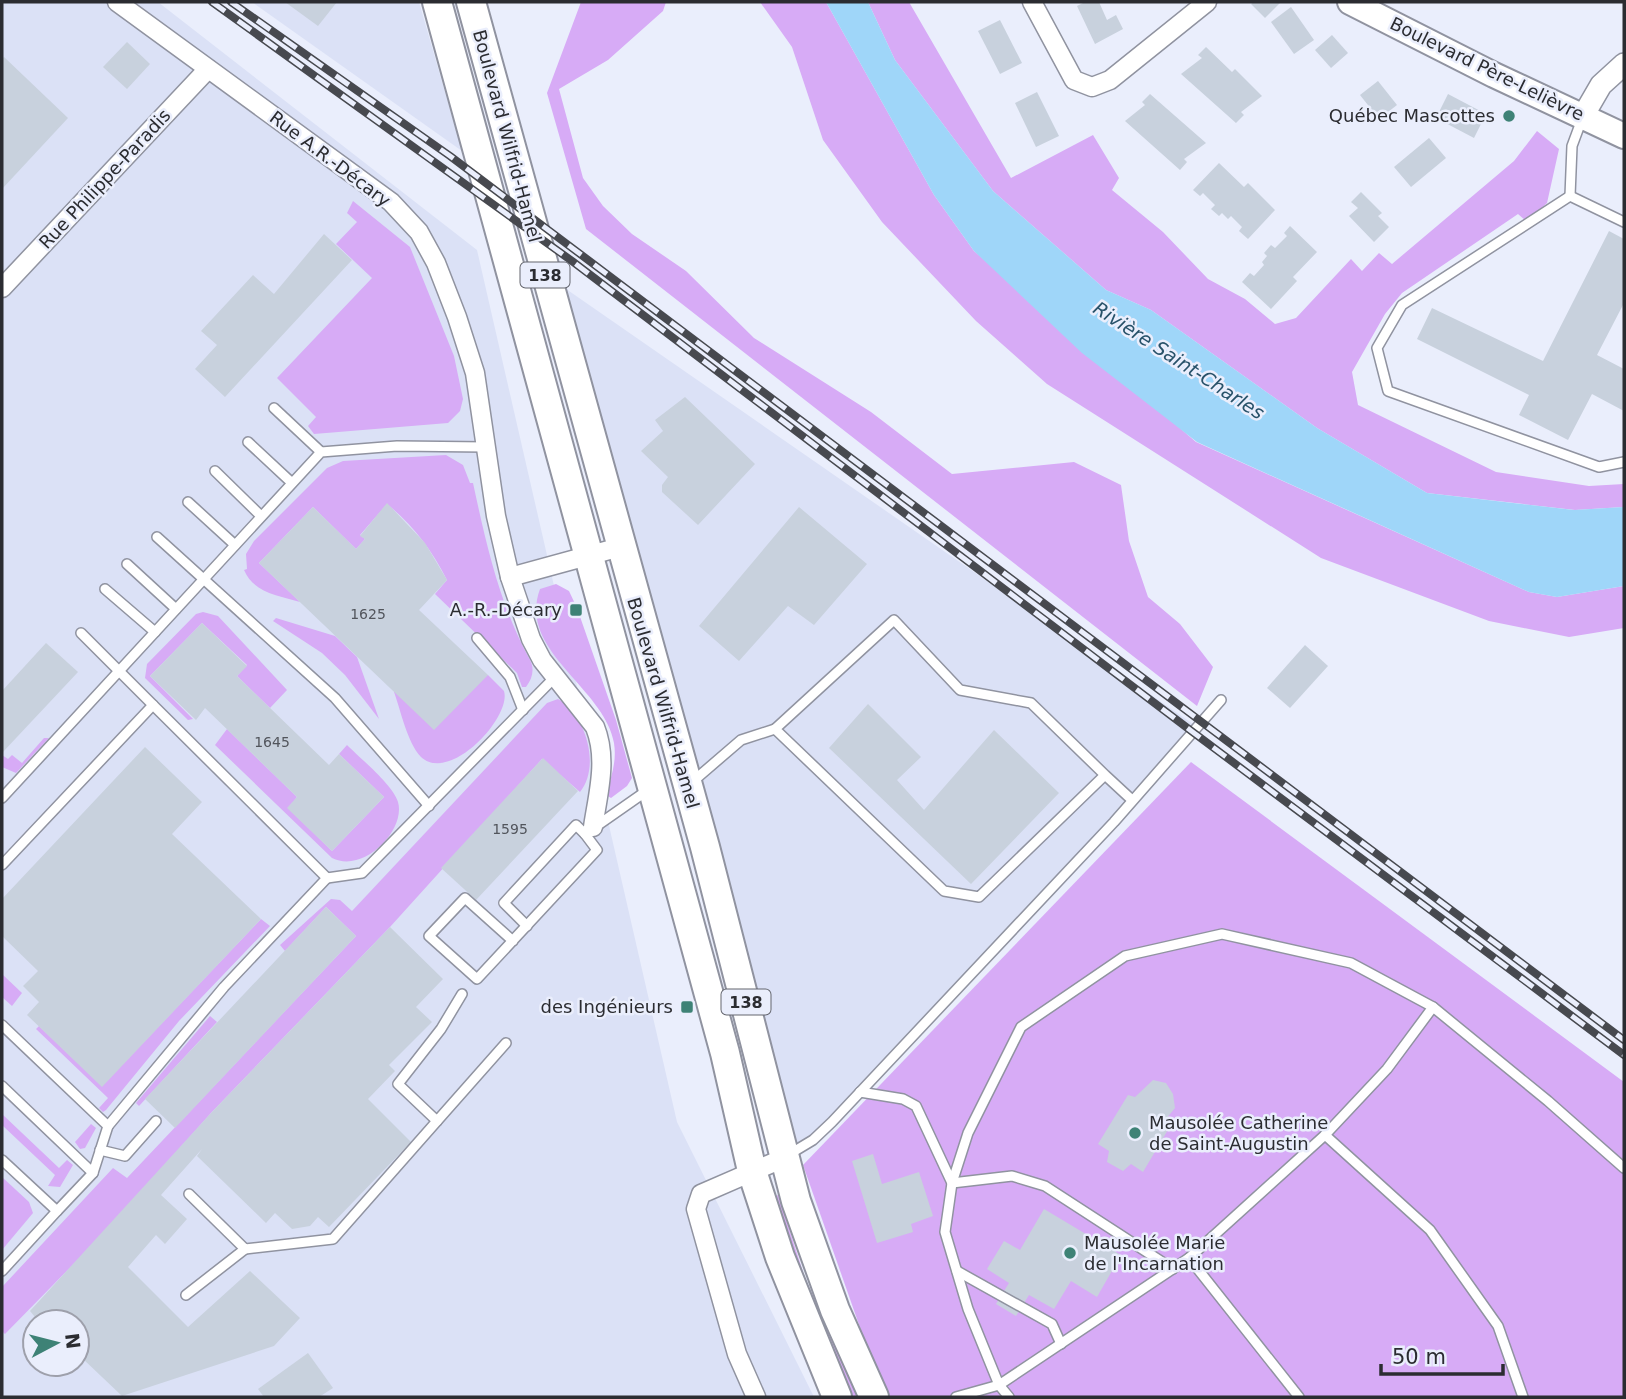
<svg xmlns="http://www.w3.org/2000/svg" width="1626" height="1399" viewBox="0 0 1626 1399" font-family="'DejaVu Sans',sans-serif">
<rect width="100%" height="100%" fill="#eaeefc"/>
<!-- built -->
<g fill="#dbe1f6" fill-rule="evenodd">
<path d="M2 2H158L477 250 677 1122 814 1397H2ZM35 1322H77V1364H35Z"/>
<path d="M252 2H419L462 151Z"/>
<path d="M544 268 569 291 1193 724 1114 822 832 1122 784 1158Z"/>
</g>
<!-- green -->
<g fill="#d7abf6">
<path d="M581 2H666L663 11 608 60 559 89 583 178 603 206 632 234 686 271 754 338 871 412 952 474 1074 462 1121 485 1129 541 1148 597 1180 624 1213 667 1197 706 586 229 547 93Z"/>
<path d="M760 2H826L934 195 974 251 1196 442 1529 592 1557 597 1624 586V628L1569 637 1489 621 1321 558 1047 384 976 321 882 222 823 140 792 47Z"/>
<path d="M868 2H909L1011 178 1093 135 1119 178 1112 190 1163 232 1208 279 1245 299 1275 324 1296 318 1351 259 1362 271 1379 253 1392 264 1514 161 1537 131 1559 149 1547 203 1527 222 1518 214 1402 293 1385 314 1352 372 1358 405 1496 472 1589 486 1624 484V507L1575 510 1427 493 1317 428 1151 310 1106 290 993 191 895 60Z"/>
<path d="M353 201 410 247 454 356 463 399 460 411 448 423 314 434 308 426 316 417 277 378 372 278 336 244 357 222 347 213Z"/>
<path d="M446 455 463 465 470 483H473C486 543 499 603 529 658 535 668 533 678 526 687H522L517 673 435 594 447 580C432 550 413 525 387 504L360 535 365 539 356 549 313 507 259 563 300 602C277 595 254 593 244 570L247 569 246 554 254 541 327 468 343 461Z"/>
<path d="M556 584 569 591 577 608 616 720 632 778 627 786 611 798 606 795C611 777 617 762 614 743 604 687 517 651 540 589Z"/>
<path d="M203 612 218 616 287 690 270 708 237 676 247 665 202 623 150 676 193 719 188 720 145 678 147 664 196 614Z"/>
<path d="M276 618 335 636 357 657 379 719 345 675 322 653 273 621Z"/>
<path d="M488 675 504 691C512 717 450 784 421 757 407 742 401 711 394 692Z"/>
<path d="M558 699C586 715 601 766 580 792L542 759 390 927 211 1113 103 1234 5 1334 2 1331V1287L113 1168 127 1178 356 936 326 907 285 951 280 945 331 899 340 900 352 911 547 703Z"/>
<path d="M227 729 297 797 288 808 332 851 384 797 339 754 347 745C361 759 393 785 398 802 406 830 364 874 332 858L215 745Z"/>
<path d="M44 738H49L16 773 2 767V755L8 759 12 755 22 763Z"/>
<path d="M1191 762 1624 1082V1397H888L877 1376 803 1165Z"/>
<path d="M261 919 270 926 179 1021 106 1110 103 1112 99 1108 108 1098 36 1029 39 1026 102 1086Z"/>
<path d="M2 974 22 993 12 1006 2 997Z"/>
<path d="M210 1016 217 1022 139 1106 136 1103Z"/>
<path d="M2 1114 59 1168 67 1160 73 1165 60 1187 48 1186 55 1175 2 1125Z"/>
<path d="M91 1124 96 1128 85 1148 80 1149 75 1142Z"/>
<path d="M2 1177 29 1202 33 1213 2 1250Z"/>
<path d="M778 1195 806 1281 862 1397H850C822 1331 794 1265 776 1196Z"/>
</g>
<!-- water -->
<path fill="#9fd6f9" d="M826 2H868L895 60 993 191 1106 290 1151 310 1317 428 1427 493 1574 510 1624 507V586L1557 597 1529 592 1197 442 1082 353 974 251 934 195Z"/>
<!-- building -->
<g fill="#c8d1dd">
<path d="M285 2H337L318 26Z"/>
<path d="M1085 2H1099L1107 20 1116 15 1123 29 1095 44 1077 6Z"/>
<path d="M1254 2H1281L1265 18 1251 4Z"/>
<path d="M1291 7 1314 40 1294 54 1271 22Z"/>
<path d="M1000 20 1022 63 1000 74 978 31Z"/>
<path d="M1332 35 1348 53 1331 68 1315 50Z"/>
<path d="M127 42 150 64 127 89 103 67Z"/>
<path d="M1206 47 1232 72 1235 69 1262 96 1241 112 1244 115 1236 123 1181 74 1202 58 1198 55Z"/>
<path d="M4 57 68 118 2 189V59Z"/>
<path d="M1378 81 1397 105 1379 119 1360 95Z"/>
<path d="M1037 92 1059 136 1036 147 1015 103Z"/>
<path d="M1150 94 1206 143 1184 159 1187 162 1180 170 1125 121 1145 105 1142 102Z"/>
<path d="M1448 94 1486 114 1474 138 1436 118Z"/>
<path d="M1429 138 1446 158 1411 187 1394 167Z"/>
<path d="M1219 163 1244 187 1248 183 1275 210 1248 239 1239 231 1242 227 1231 216 1228 219 1222 213 1219 216 1211 209 1215 205 1203 193 1200 196 1193 190Z"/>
<path d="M1361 192 1382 213 1378 216 1389 227 1374 242 1349 216 1358 208 1351 202Z"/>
<path d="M1290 226 1317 252 1293 277 1297 281 1271 309 1242 282 1250 273 1254 276 1264 265 1262 262 1267 256 1264 253 1271 245 1275 248 1287 236 1284 233Z"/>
<path d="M1609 231 1624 239V303L1597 355 1624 369V411L1592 394 1568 440 1519 415 1529 395 1417 339 1432 308 1543 361Z"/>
<path d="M324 234 352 260 225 397 195 369 217 345 201 331 253 275 274 294Z"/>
<path d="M685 397 755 464 698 525 662 492V485L668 477 641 451 663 431 655 420Z"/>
<path d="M387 503 425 543 447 580 419 610 488 675 434 730 259 563 313 507 356 549 365 539 360 536Z"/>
<path d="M799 507 867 564 814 625 788 606 739 661 699 626Z"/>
<path d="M202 623 247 666 237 676 329 765 339 754 384 797 332 851 287 808 297 797 205 708 196 720 150 676Z"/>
<path d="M46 643 78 672 2 753V691Z"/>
<path d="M1305 645 1328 666 1290 708 1267 688Z"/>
<path d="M868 704 921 757 897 780 924 810 994 730 1059 793 971 884 829 748Z"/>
<path d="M145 747 202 802 172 834 261 919 102 1087 27 1015 39 1002 23 986 38 971 2 936V899Z"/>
<path d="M543 758 578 791 476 900 441 868Z"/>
<path d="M326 907 356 936 175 1128 145 1099Z"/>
<path d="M390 927 443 979 416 1007 432 1022 389 1065 395 1071 368 1099 411 1142 329 1227 318 1217 310 1226 292 1229 275 1213 266 1223 197 1156 202 1149 161 1195 187 1219 165 1244 156 1235 128 1267 188 1327 250 1271 300 1318 274 1346 122 1396 82 1358 77 1364V1322H35V1337L25 1328 35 1317 30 1311 211 1113Z"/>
<path d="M1153 1080 1166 1083 1173 1094 1175 1108 1166 1119 1172 1123 1143 1172 1131 1164 1123 1171 1107 1162 1109 1151 1098 1144 1128 1095 1135 1097Z"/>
<path d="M873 1154 882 1184 919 1172 933 1216 911 1224 913 1232 877 1243 852 1161Z"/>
<path d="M1044 1209 1121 1255 1097 1297 1071 1281 1054 1309 1029 1295 1016 1316 996 1304 1009 1283 987 1269 1004 1241 1020 1250Z"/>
<path d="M308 1353 333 1388 319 1397H264L258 1389Z"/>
</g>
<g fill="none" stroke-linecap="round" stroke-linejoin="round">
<defs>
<g id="service">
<path d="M1570 196 1402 305 1377 348 1388 391 1599 467 1624 462"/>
<path d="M1570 196 1572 146 1582 119"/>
<path d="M1570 196 1624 222"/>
<path d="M274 408 321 452"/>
<path d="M248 442 292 483"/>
<path d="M215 471 261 516"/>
<path d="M188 502 235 545"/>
<path d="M157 537 335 698 429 806"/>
<path d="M127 564 176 609"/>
<path d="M105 589 155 632"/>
<path d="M81 633 153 705"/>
<path d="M477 638 510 677 523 710"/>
<path d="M1105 775 1031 703 960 690 894 620 775 729 944 891 979 897 1105 775 1132 800"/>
<path d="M691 783 741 740 775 729"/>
<path d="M2 798 321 452 397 446 486 447"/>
<path d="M2 865 153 705 327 878 224 987 108 1126"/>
<path d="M327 878 362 873 555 677"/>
<path d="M527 926 504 903 576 825 585 834"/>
<path d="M513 941 465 898 429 936 477 979 597 850 585 834 648 790"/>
<path d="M462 994 441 1029 398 1084 437 1121 506 1043"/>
<path d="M2 1025 108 1126 93 1173 57 1211"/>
<path d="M2 1086 93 1173"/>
<path d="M860 1092 903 1099 916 1106 952 1183 1012 1176 1045 1186 1173 1269"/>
<path d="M1325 1135 1430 1230 1498 1326 1523 1397"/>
<path d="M100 1150 125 1156 156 1121"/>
<path d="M788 1155 813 1140 832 1122 1114 822 1221 700"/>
<path d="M2 1160 57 1211 2 1271"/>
<path d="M189 1194 245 1249 333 1239 437 1121"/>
<path d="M1189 1258 1299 1397"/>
<path d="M957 1271 1052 1324 1061 1344"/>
<path d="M186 1295 245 1249"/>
<path d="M956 1397 999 1385 1189 1258 1325 1135 1387 1069 1433 1007"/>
<path d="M1009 1397 999 1385 968 1309 945 1232 952 1183 968 1133 1021 1027 1125 956 1222 934 1351 963 1433 1007 1548 1101 1624 1168"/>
</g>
<g id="minor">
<path d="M117 2 391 202 419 232 436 263 457 317 475 373 496 516 510 577 531 639 542 660 595 727C608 759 598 794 593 827"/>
<path d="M1032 2 1074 80 1092 87 1110 80 1207 2"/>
<path d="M2 288 208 69"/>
<path d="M510 577 620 547"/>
<path d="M756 1397 737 1354 696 1209 701 1194 784 1158"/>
</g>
<path id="tertiary" d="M1583 116 1601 85 1624 64"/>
<path id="secondary" d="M1350 2 1494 75 1624 136"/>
<g id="primary">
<path d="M437 2 725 1053 752 1171 780 1257 837 1397"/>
<path d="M471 2 705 847 796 1201 835 1310 874 1397"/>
</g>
</defs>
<!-- service casing -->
<use href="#service" stroke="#9093a0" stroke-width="12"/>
<!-- minor casing -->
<use href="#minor" stroke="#9093a0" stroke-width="21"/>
<!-- tertiary casing -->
<use href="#tertiary" stroke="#9093a0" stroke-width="24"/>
<!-- secondary casing -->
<use href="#secondary" stroke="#9093a0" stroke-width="28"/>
<!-- primary casing -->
<use href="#primary" stroke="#9093a0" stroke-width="32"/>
<!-- service -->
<use href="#service" stroke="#fff" stroke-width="9"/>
<!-- minor -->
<use href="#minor" stroke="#fff" stroke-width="18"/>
<!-- tertiary -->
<use href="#tertiary" stroke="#fff" stroke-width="21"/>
<!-- secondary -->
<use href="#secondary" stroke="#fff" stroke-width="24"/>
<!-- primary -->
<use href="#primary" stroke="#fff" stroke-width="28"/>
<defs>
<g id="rail">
<path d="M212 2 572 261 1194 733 1624 1055"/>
<path d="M231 2 450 156 1624 1040"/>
</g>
</defs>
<!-- rail casing -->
<use href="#rail" stroke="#47494f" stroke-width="8"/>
<!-- rail -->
<use href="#rail" stroke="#eaeefc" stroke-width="5" stroke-dasharray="16" stroke-linecap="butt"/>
</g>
<!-- markers -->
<g fill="#3e8276" stroke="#eaeefc" stroke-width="2.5">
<circle cx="1509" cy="116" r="7"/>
<rect x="569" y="603" width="14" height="14" rx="3.5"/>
<rect x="680" y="1000" width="14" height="14" rx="3.5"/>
<circle cx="1135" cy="1133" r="7"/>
<circle cx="1070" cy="1253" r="7"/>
</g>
<g text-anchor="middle" stroke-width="5" stroke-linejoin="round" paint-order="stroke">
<!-- number labels -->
<g font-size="14" fill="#52555c">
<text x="368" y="619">1625</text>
<text x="272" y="747">1645</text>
<text x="510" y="834">1595</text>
</g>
<!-- shield labels -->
<g fill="#eaeefc" stroke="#64666e" stroke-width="2">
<rect x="520.5" y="262.5" width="49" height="25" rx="5"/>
<rect x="721.5" y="989.5" width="49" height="25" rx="5"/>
</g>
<g font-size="16" font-weight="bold" fill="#2b2c31">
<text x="545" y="281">138</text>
<text x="746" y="1008">138</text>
</g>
<!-- street labels -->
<g font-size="18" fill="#2b2c31" stroke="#eaeefc">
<text transform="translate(1487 69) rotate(26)" y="6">Boulevard Père-Lelièvre</text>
<text transform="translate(507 136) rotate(75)" y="6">Boulevard Wilfrid-Hamel</text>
<text transform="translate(330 159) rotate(37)" y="6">Rue A.R.-Décary</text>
<text transform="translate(105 179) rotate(-47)" y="6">Rue Philippe-Paradis</text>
<text transform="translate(663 703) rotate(74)" y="6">Boulevard Wilfrid-Hamel</text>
</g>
<!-- poi labels -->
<g font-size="18" fill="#2b2c31" stroke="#eaeefc" text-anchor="end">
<text x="1495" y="122">Québec Mascottes</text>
<text x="562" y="616">A.-R.-Décary</text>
<text x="673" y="1013">des Ingénieurs</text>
<text x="1149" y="1129" text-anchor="start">Mausolée Catherine<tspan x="1149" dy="21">de Saint-Augustin</tspan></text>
<text x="1084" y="1249" text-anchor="start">Mausolée Marie<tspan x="1084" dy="21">de l'Incarnation</tspan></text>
</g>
<!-- water labels -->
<g font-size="19" font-style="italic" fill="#28526a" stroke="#eaeefc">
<text transform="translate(1179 360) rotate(33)" y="7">Rivière Saint-Charles</text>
</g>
</g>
<!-- border -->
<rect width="1626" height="1399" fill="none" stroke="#2b2c31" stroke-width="7"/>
<!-- north arrow -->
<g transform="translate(56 1343) rotate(83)"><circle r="33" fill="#eaeefc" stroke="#9ea0ab" stroke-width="2"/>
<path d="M0-5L12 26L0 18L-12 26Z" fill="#3e8276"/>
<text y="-10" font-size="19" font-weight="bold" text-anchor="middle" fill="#2b2c31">N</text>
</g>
<!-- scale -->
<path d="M1381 1364v10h122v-10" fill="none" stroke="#2b2c31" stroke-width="3.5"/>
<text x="1392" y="1364" font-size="21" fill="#2b2c31" stroke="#eaeefc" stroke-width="5" paint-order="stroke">50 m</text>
</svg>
